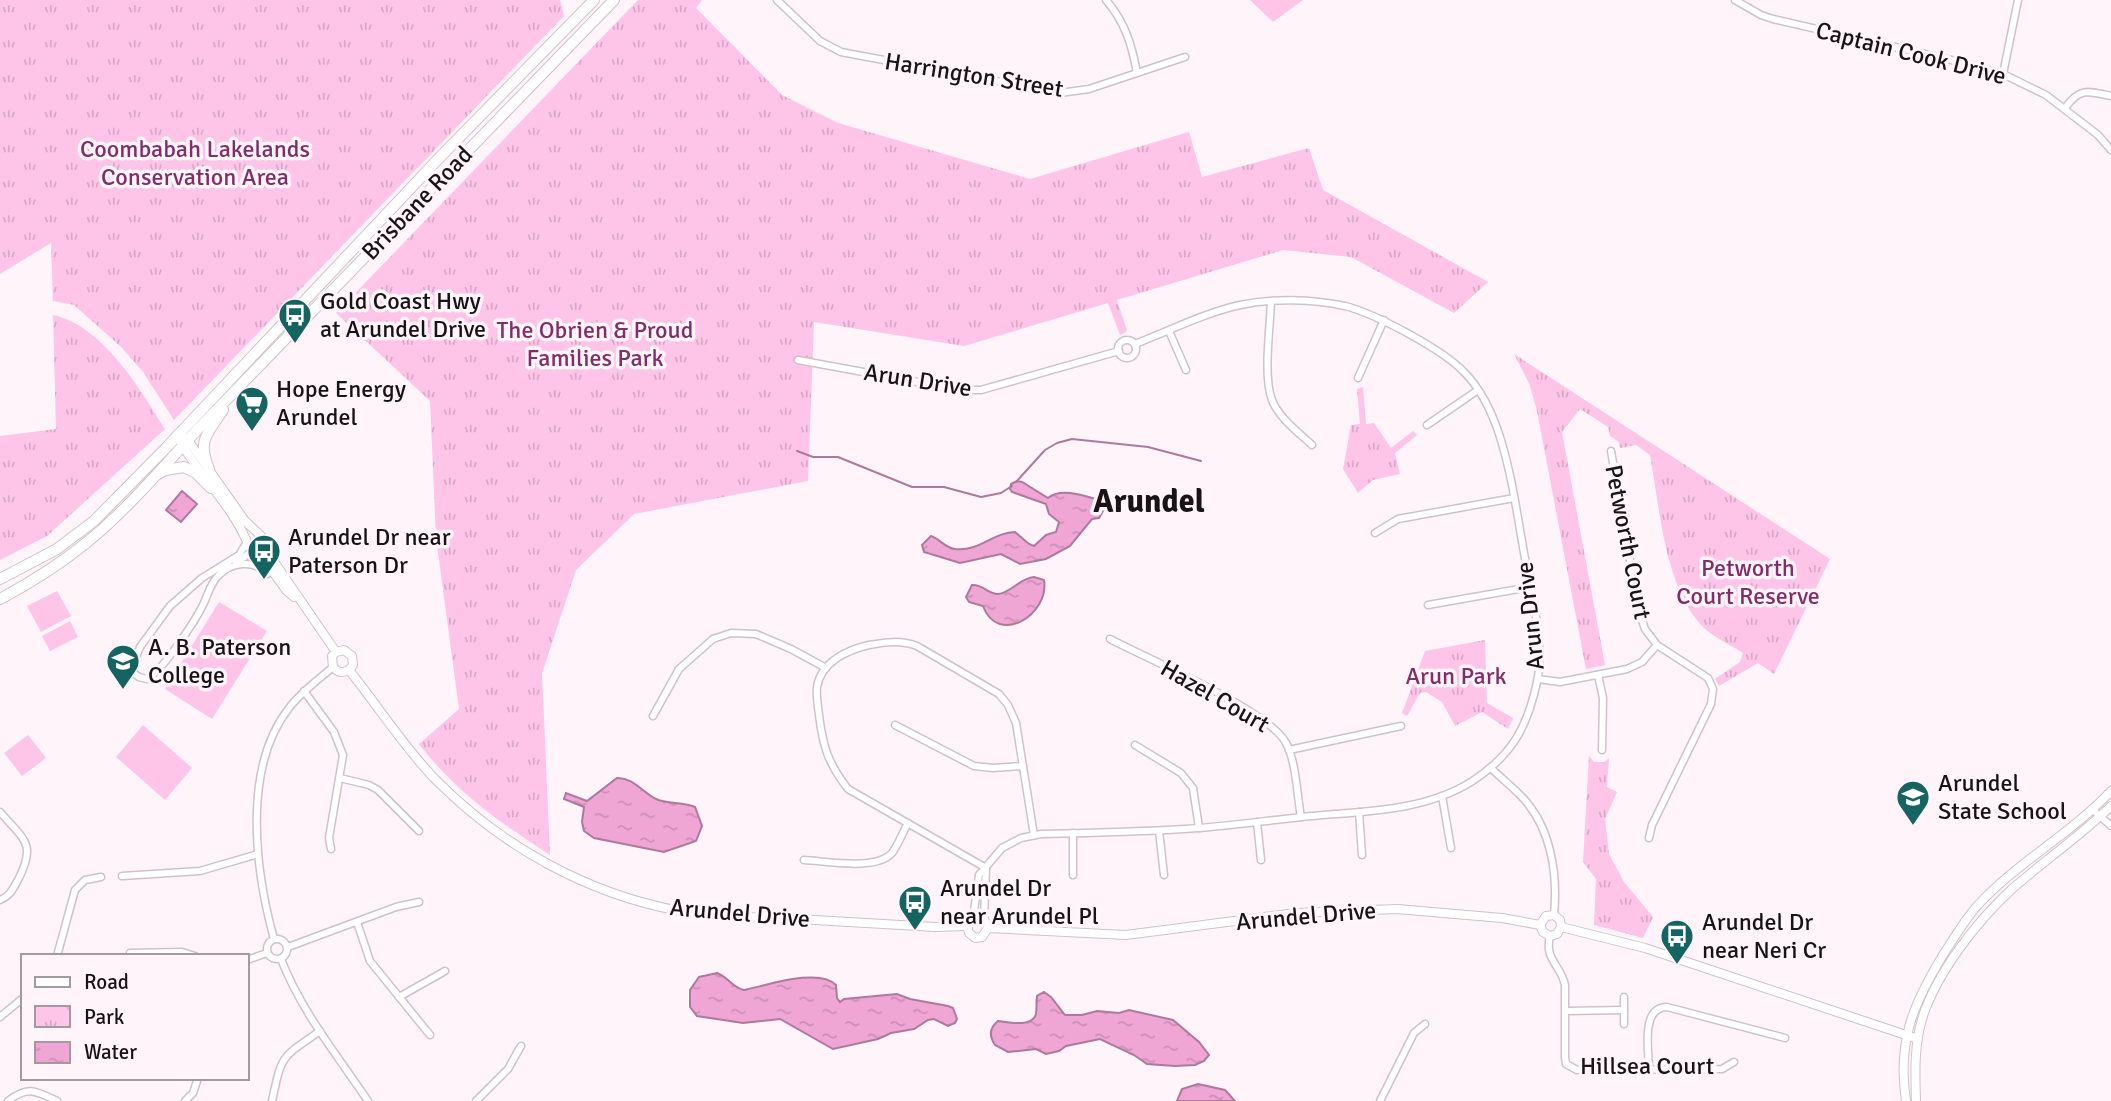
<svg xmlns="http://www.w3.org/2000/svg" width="2111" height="1101" viewBox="0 0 2111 1101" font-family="Signika,sans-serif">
<defs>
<pattern id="park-tufts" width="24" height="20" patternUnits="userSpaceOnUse" patternTransform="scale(1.75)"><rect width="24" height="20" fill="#fec5e8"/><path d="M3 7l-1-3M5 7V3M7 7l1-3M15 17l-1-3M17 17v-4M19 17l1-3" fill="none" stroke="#d9a8c6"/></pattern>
<pattern id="water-ripples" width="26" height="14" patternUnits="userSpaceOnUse" patternTransform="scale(1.75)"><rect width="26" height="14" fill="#efa6d5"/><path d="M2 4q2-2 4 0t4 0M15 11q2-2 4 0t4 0" fill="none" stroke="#cc8eb6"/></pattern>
</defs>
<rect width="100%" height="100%" fill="#fef4fa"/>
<!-- park -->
<g fill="url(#park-tufts)">
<path d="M0 0H560L564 16 174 420 143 372 121 347 74 305 53 301 51 243 0 274Z"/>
<path d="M638 0H702L696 8 782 95 838 123 1030 179 1189 132 1202 177 1309 148 1323 190 1488 282 1454 313 1351 257 1283 250 1117 300 1127 331 1120 335 1108 303 964 346 814 322 808 481 634 514 576 570 542 673 550 855C499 822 456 792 419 744L459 709 436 538 430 401 336 313Z"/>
<path d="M53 315C102 325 140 389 165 429L47 536 0 560V436L56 429Z"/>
<path d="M1514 354 1830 559 1774 674 1758 663 1719 686 1715 679 1740 662 1743 653C1731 645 1713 637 1703 627 1664 586 1660 509 1650 455L1636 445 1620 448 1619 442 1610 436 1608 427 1580 409 1562 432 1605 665 1586 669 1537 411 1529 383Z"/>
<path d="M1363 387 1366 424 1374 423 1391 448 1413 431 1417 435 1395 453 1400 474 1373 480 1358 493 1343 469 1351 425 1360 424 1357 389Z"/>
<path d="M1485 640 1487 703 1513 718 1508 729 1482 712 1455 726 1442 702 1426 692 1420 693 1407 716 1402 713 1425 651Z"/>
<path d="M1589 756 1594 762H1604L1609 758 1607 787 1617 792 1605 819 1609 854 1624 882 1653 917 1643 938 1594 925 1596 879 1583 862Z"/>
</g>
<!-- pitch -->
<g fill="#fec5e8">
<path d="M1250 0H1303L1273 22Z"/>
<path d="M57 591 71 616 41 632 27 606Z"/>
<path d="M219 602 267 631 212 719 165 689Z"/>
<path d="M70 621 78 637 50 651 42 636Z"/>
<path d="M143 725 192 768 165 800 116 757Z"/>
<path d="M28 735 46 758 22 776 4 753Z"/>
</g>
<!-- water -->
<g fill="url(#water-ripples)" stroke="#ae7a9c" stroke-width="2">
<path d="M1017 481 1022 482 1048 498C1061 487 1085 496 1099 500L1103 505V511L1099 518 1092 519 1070 546 1046 559 1020 564 1001 554 960 563 924 552 922 545 931 536C940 539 945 548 955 549 979 552 994 532 1015 532L1029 544 1034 546 1046 535 1056 532 1059 522 1049 514 1046 504 1012 492 1010 489 1011 484Z"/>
<path d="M182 491 197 504 181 522 166 510Z"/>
<path d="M1034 577 1044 580C1050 614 998 647 983 606L969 602 966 597 972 585C983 584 988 594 998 594 1011 593 1020 578 1034 577Z"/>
<path d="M617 778C633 777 643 793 656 799 667 804 683 802 695 807L702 826 696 841 664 852 594 838 584 831 582 822 584 807 564 799 566 793 587 801Z"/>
<path d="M717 973C728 977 733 988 744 990 765 986 819 967 836 985L837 998 840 1002 844 999 897 994 910 999 948 1006 953 1008 957 1019 955 1023 948 1026 934 1019 928 1020 914 1029 891 1033 878 1039 833 1049 780 1019 743 1023 697 1016 690 1007V990L699 977Z"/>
<path d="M1044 992 1051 997 1065 1015H1082L1097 1011 1119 1013 1129 1010 1173 1020 1199 1042 1209 1055 1204 1061 1195 1065 1175 1066 1147 1064 1134 1055 1100 1039 1066 1046 1059 1051 1046 1054 1036 1049 1008 1052 995 1045C989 1036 989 1028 998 1021 1008 1022 1032 1028 1036 1014 1037 1008 1036 1002 1037 996Z"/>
<path d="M1198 1084 1225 1090 1235 1101H1177L1182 1089Z"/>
</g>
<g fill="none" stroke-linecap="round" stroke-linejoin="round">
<!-- stream -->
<g stroke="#ae7a9c" stroke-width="2">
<path d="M797 451 813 457H838L912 487H944L981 497 1001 493 1012 486"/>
<path d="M1016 482 1045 450 1057 443 1072 439 1148 447 1201 461"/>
</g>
<defs>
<g id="minor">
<path d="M777 0 820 41 841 52 1060 93 1089 89 1185 57"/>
<path d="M1106 0C1125 22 1132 45 1137 73"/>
<path d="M1735 0 1761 15 1773 19 1964 63 2003 74 2046 95 2098 135 2111 150"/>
<path d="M2003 74 2018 0"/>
<path d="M2065 108C2080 87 2088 91 2111 96"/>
<path d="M1271 302C1270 328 1263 377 1272 400 1279 418 1298 432 1312 445"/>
<path d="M1169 331 1186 370"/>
<circle cx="1127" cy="349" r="9"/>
<path d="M798 360 961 390H981L1119 351"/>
<path d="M1358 378 1384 320"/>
<path d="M1427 425 1478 390"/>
<path d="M1611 451 1639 612 1645 629 1657 645 1708 678 1713 689 1711 704 1652 825 1649 838"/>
<path d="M1375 533 1398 519 1514 498"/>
<path d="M247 542 239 555 202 578 170 606 140 647 133 664V673L139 677 147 679C161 673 195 621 203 605 208 595 210 584 218 576 231 562 254 559 267 574"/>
<path d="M236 563 254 550"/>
<path d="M1428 605 1530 587"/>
<path d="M1110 639C1146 658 1270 711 1286 743 1296 761 1297 795 1301 817"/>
<path d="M1598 675 1603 698 1602 750"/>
<path d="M1538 679 1560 682 1627 669 1642 662 1657 645"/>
<path d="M304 691 334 732 343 755 329 838 331 849"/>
<path d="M653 716 679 669 713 639 731 633 756 634 791 649 826 668"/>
<path d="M895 725 974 766 993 768 1023 766"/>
<path d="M1135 745 1181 773 1193 788 1199 828"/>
<path d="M1289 750 1401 726"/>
<path d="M1491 768C1500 777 1510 785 1519 794 1551 825 1558 873 1554 915"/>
<path d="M340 778 369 785 378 790 419 831"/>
<path d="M1442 796 1451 848"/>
<path d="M2093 810 2111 826"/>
<path d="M0 812C24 840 37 843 18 880 13 889 10 896 0 900"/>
<path d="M1359 812 1362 855"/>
<path d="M1257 822 1261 860"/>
<path d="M1159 831 1164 875"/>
<path d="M1073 833V875"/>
<path d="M804 860C826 861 876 871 892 853 898 845 903 832 908 823"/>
<path d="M986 868 848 789C828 763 823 747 819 715 818 706 816 696 817 687 821 662 847 650 869 645 886 642 900 640 917 646L999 694 1008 705 1016 723 1034 835"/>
<path d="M122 876 200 871 258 854"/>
<path d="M973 918 979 875 1002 848 1021 838 1041 834C1089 833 1137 832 1184 829 1223 827 1263 821 1302 817 1358 811 1421 813 1471 782 1511 756 1527 729 1537 682 1545 647 1531 589 1524 553 1517 514 1512 475 1500 437 1493 415 1481 389 1464 372 1442 349 1376 314 1345 306 1312 299 1273 298 1240 305 1204 313 1169 331 1135 344"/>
<path d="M984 919 986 868"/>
<path d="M357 922 370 961 430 1035"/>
<path d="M1550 936C1544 960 1561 965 1565 985V1057L1566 1064 1577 1070 1722 1069 1734 1062"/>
<circle cx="277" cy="949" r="10"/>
<path d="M274 939C255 870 242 768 289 708 301 692 318 680 333 667"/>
<path d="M288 947 396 907 419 902"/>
<path d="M130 953 182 952 195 956"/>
<path d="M57 956 75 890 85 880 101 877"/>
<path d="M281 959C301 1011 337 1055 368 1101"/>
<path d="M247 960 267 953"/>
<path d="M399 997 445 971"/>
<path d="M1566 1011 1624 1010"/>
<path d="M0 1017 23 998"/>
<path d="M1624 1024V997"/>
<path d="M1649 1070C1649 1052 1640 1007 1667 1007L1785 1038"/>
<path d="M8 1101C28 1085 36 1091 57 1101"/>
<path d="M185 1101 193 1093 198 1078"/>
<path d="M272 1101C282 1054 281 1058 320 1031"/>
<path d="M476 1101 508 1069 521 1046"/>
<path d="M1380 1101 1414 1033 1425 1024"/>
</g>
<g id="major">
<path d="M177 434 188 440 245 521 262 537 264 547 336 652"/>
<path d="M181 443C201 477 237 512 249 547L257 550 286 590 294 597"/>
<path d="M336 652 332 656 333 667C338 673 342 673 349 670"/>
<path d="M336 652 344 650 352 656 353 665 349 670"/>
<path d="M349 670C378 706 403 746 435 779 501 846 587 894 680 911 713 917 747 917 780 918 832 921 883 924 935 927L967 926"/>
<path d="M1540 925 1546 916 1554 915 1560 920 1561 927"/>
<path d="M1540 925 1543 932 1550 936 1557 934 1561 927"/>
<path d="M967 926 969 933 975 938 982 937 988 928"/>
<path d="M967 926 973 918 984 919 988 928"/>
<path d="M1561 927 1645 948 1918 1039"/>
<path d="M988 928 1126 935 1296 913 1397 909 1502 918 1540 925"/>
<path d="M1906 1101C1897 1042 1913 1004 1943 955 1954 938 1964 921 1977 906 2016 863 2071 834 2111 791"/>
<path d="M1916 1101C1915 1072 1914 1044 1923 1016 1938 971 1978 920 2012 889 2044 861 2080 836 2111 806"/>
</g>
<g id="highway">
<path d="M209 469C197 441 207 434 223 410"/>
<path d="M158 474 165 470 184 467 196 473 211 488"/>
<path d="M0 579 57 549 94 521 164 450 442 155 594 0"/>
<path d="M0 599C30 583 59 565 86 543 127 510 163 467 199 428L614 0"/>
</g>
</defs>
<!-- minor casing -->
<use href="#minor" stroke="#cfc2ca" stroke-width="9"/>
<!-- major casing -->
<use href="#major" stroke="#cfc2ca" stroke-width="10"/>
<!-- highway casing -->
<use href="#highway" stroke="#cfc2ca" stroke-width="12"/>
<!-- minor -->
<use href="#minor" stroke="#fff" stroke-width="6"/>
<!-- major -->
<use href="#major" stroke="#fff" stroke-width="8"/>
<!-- highway -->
<use href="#highway" stroke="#fff" stroke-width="10"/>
</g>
<!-- icons -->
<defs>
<symbol id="bus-pin" viewBox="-11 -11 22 30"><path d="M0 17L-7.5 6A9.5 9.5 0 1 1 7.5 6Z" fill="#156461" stroke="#fef4fa"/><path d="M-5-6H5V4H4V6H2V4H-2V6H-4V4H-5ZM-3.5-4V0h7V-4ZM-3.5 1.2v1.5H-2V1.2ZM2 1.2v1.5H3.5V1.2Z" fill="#fff"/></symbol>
<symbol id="supermarket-pin" viewBox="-11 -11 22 30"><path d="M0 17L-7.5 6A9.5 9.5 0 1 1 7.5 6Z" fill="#156461" stroke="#fef4fa"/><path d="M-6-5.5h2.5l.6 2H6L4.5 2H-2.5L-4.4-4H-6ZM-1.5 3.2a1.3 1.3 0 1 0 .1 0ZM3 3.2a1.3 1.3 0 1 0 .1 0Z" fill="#fff"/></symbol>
<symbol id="school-pin" viewBox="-11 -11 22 30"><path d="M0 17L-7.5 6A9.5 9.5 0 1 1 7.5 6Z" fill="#156461" stroke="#fef4fa"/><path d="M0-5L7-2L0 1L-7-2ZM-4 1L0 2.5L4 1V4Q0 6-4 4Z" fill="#fff"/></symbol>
</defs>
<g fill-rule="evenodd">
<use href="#bus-pin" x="276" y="296" width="38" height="52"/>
<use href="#supermarket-pin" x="233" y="384" width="38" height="52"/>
<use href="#bus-pin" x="245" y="532" width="38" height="52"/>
<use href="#school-pin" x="104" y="642" width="38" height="52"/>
<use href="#school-pin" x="1894" y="778" width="38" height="52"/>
<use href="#bus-pin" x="896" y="883" width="38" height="52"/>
<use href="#bus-pin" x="1658" y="917" width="38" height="52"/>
</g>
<g text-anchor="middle" stroke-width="7" stroke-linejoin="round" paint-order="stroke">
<!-- street labels -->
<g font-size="24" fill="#171316" stroke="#fef4fa">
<text transform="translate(1911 53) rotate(14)" y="8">Captain Cook Drive</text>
<text transform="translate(974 75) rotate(9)" y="8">Harrington Street</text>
<text transform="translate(417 203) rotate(-46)" y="8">Brisbane Road</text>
<text transform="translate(918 380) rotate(9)" y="8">Arun Drive</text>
<text transform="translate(1628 542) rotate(79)" y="8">Petworth Court</text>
<text transform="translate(1530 616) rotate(-96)" y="8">Arun Drive</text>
<text transform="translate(1215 696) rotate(30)" y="8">Hazel Court</text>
<text transform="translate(740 913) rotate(5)" y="8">Arundel Drive</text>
<text transform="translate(1306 916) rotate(-5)" y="8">Arundel Drive</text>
<text x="1647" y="1074">Hillsea Court</text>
</g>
<!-- park labels -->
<g font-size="24" fill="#802d68" stroke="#fef4fa">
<text x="195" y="157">Coombabah Lakelands<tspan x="195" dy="28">Conservation Area</tspan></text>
<text x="595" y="338">The Obrien &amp; Proud<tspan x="595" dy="28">Families Park</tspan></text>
<text x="1748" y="576">Petworth<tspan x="1748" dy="28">Court Reserve</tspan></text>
<text x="1456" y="684">Arun Park</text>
</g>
<!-- poi labels -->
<g font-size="24" fill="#171316" stroke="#fef4fa" text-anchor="start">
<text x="320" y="309">Gold Coast Hwy<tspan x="320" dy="28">at Arundel Drive</tspan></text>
<text x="276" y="397">Hope Energy<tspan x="276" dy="28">Arundel</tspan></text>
<text x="288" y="545">Arundel Dr near<tspan x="288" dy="28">Paterson Dr</tspan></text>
<text x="148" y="655">A. B. Paterson<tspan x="148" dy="28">College</tspan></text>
<text x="1938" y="791">Arundel<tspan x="1938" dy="28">State School</tspan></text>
<text x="940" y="896">Arundel Dr<tspan x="940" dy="28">near Arundel Pl</tspan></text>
<text x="1702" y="930">Arundel Dr<tspan x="1702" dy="28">near Neri Cr</tspan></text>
</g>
<!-- district labels -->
<g font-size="32" font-weight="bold" fill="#171316" stroke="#fef4fa">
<text x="1149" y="512">Arundel</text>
</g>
</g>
<!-- legend -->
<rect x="21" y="954" width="228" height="126" fill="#fef4fa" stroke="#a29a9f" stroke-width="2"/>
<rect x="35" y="977" width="35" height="10" fill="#ffffff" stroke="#a29a9f" stroke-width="2"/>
<text x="84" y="989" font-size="21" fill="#171316">Road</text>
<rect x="35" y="1006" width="35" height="21" fill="url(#park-tufts)" stroke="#a29a9f" stroke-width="2"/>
<text x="84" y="1024" font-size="21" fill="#171316">Park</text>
<rect x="35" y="1042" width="35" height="21" fill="url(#water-ripples)" stroke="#a29a9f" stroke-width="2"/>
<text x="84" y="1059" font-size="21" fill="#171316">Water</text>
</svg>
